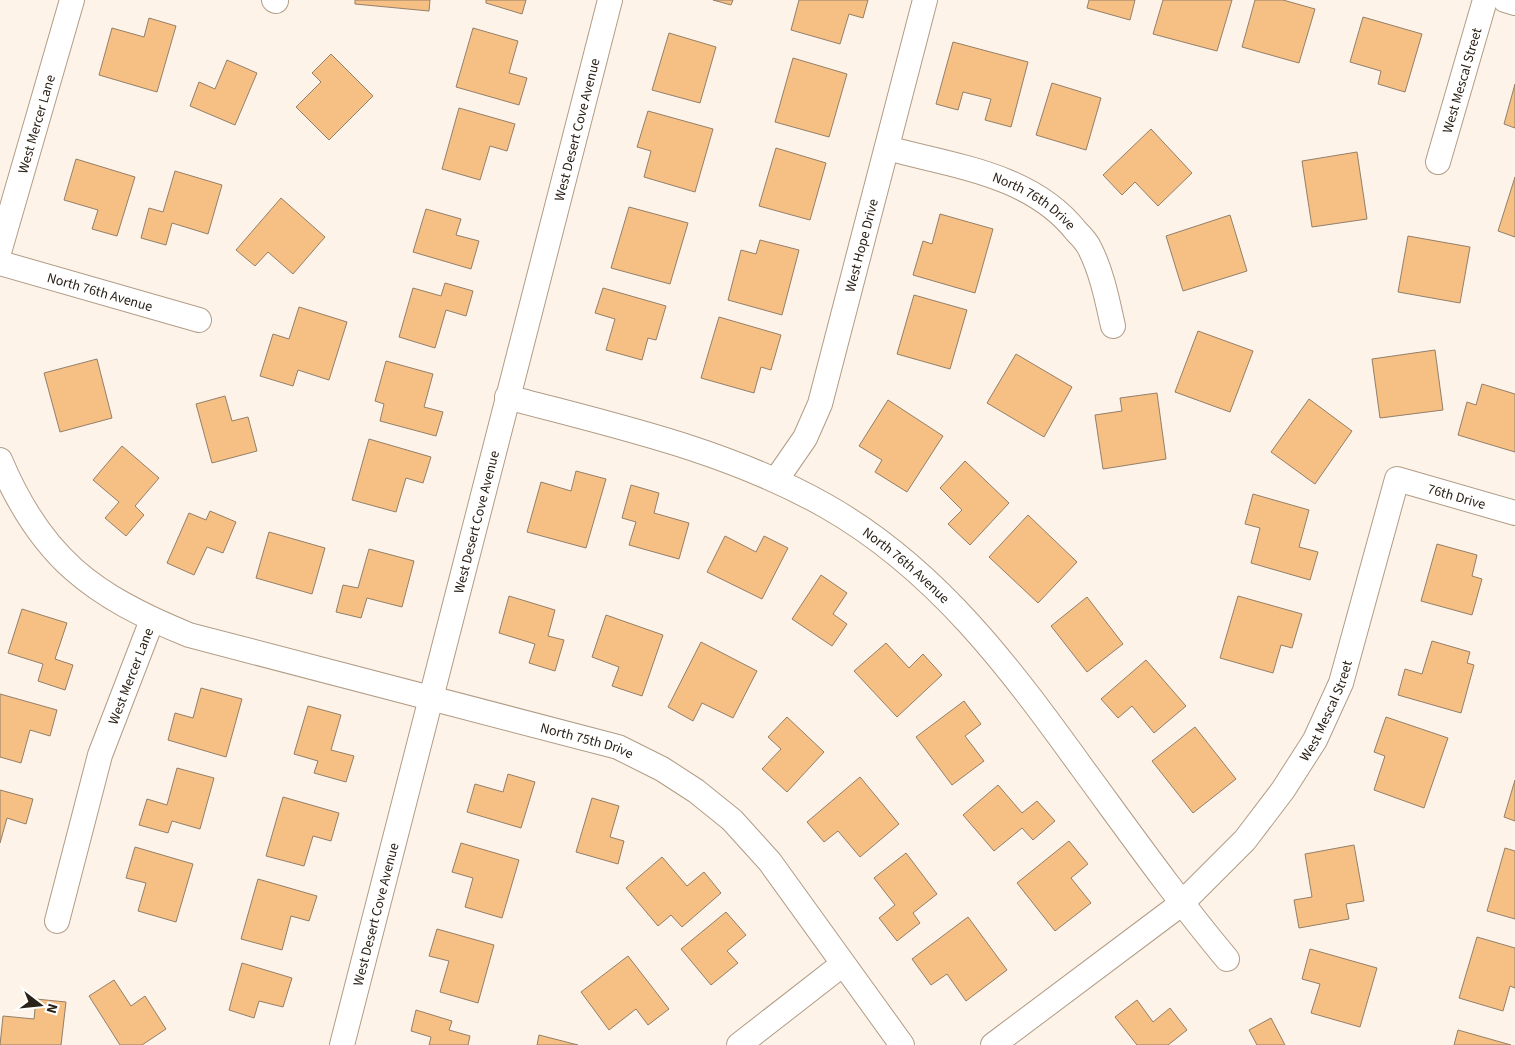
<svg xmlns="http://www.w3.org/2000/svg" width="1515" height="1045" viewBox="0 0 1515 1045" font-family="'Source Sans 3',sans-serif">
<rect width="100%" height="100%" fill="#fdf3e9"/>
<!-- building -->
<g fill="#f6bf84" stroke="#947f68">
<path d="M355 0H430L429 11 355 4Z"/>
<path d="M486 0H526L522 14 486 3Z"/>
<path d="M713 0H733L731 5Z"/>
<path d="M799 0H868L863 18 849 14 840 44 791 30Z"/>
<path d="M1089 0H1135L1130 20 1087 8Z"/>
<path d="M1163 0H1232L1217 51 1153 34Z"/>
<path d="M1255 0H1283L1315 9 1299 63 1242 47Z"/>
<path d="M1363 17 1422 34 1405 92 1378 84 1381 71 1350 62Z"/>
<path d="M149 18 176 26 157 92 99 75 112 28 144 37Z"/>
<path d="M473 28 518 41 509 73 527 78 519 105 456 87Z"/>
<path d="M669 33 716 47 700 103 652 90Z"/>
<path d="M953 42 1028 62 1011 127 985 120 991 99 963 92 958 110 936 104Z"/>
<path d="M331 54 373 96 329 140 296 107 321 82 312 73Z"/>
<path d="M793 58 847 74 829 137 775 122Z"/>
<path d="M227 60 257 73 235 125 190 106 199 82 215 89Z"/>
<path d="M1052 83 1101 98 1086 150 1036 135Z"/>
<path d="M1515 84V128L1504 124Z"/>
<path d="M459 108 515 124 507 151 490 146 480 180 442 169Z"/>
<path d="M648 111 713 129 695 192 644 177 651 151 637 147Z"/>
<path d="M1151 129 1192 173 1158 206 1135 182 1122 195 1103 175Z"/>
<path d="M776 148 826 163 810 220 759 206Z"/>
<path d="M1357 152 1367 219 1312 227 1302 161Z"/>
<path d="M76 159 135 177 117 236 92 229 98 210 64 200Z"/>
<path d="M175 171 222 185 208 234 172 223 166 245 141 238 149 208 163 212Z"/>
<path d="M1515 177V237L1498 231Z"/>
<path d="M281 198 325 237 293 274 268 252 255 266 236 250Z"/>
<path d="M629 207 688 223 670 284 611 268Z"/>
<path d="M426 209 461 219 456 235 479 241 471 269 413 252Z"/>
<path d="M940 214 993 229 975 293 913 275 923 241 932 244Z"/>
<path d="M1230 215 1247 271 1183 291 1166 236Z"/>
<path d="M1408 236 1470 247 1460 303 1398 292Z"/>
<path d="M760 240 799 250 782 315 728 300 741 250 756 254Z"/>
<path d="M445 283 473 291 466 316 446 310 435 348 399 337 413 288 441 296Z"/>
<path d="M603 288 666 306 656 340 648 338 642 360 606 350 615 319 595 313Z"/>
<path d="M914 295 967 310 950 369 897 354Z"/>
<path d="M299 307 347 322 329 380 298 370 293 386 260 376 273 334 289 339Z"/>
<path d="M719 317 781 335 771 370 761 367 754 393 701 378Z"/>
<path d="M1198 331 1253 351 1230 412 1175 392Z"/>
<path d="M1435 350 1443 410 1380 418 1372 359Z"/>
<path d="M1016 354 1072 387 1044 437 987 403Z"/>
<path d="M97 359 112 418 60 432 44 373Z"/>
<path d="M386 361 433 374 424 407 443 412 436 436 380 421 384 404 375 401Z"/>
<path d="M1482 384 1515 394V452L1458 435 1467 402 1476 405Z"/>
<path d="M1157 393 1166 459 1103 469 1095 415 1122 411 1120 398Z"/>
<path d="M225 396 232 421 248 417 257 451 212 463 196 404Z"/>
<path d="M1309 399 1352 431 1315 484 1271 452Z"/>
<path d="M888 400 943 436 907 492 875 472 882 460 859 446Z"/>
<path d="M369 439 431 457 423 483 406 478 396 512 352 500Z"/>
<path d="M122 446 159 478 135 506 144 515 126 536 105 518 119 502 93 480Z"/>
<path d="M965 461 1009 503 970 545 948 524 962 510 940 488Z"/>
<path d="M576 471 606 479 586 548 527 532 541 482 571 491Z"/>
<path d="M631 485 659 493 654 513 689 523 679 559 629 545 636 522 622 518Z"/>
<path d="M1253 494 1309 510 1299 547 1318 552 1310 580 1251 563 1260 528 1245 524Z"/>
<path d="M210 511 236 522 223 553 207 547 194 575 167 563 189 513 206 520Z"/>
<path d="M1028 515 1077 562 1038 603 989 557Z"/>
<path d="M269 532 325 548 312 594 256 578Z"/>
<path d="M725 536 756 552 764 536 788 548 762 599 707 572Z"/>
<path d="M1437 544 1477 555 1472 576 1482 579 1472 615 1421 601Z"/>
<path d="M369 549 414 561 402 607 367 598 361 618 336 612 343 585 358 588Z"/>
<path d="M821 575 847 593 833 614 847 624 832 646 792 619Z"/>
<path d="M509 596 555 610 548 636 564 640 555 671 529 663 535 644 499 633Z"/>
<path d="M1238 596 1302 614 1292 648 1281 645 1273 673 1220 658Z"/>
<path d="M1087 597 1123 644 1087 672 1051 626Z"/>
<path d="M22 609 67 623 55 659 73 665 65 690 38 681 43 664 8 653Z"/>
<path d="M606 615 663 635 642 696 612 686 619 667 592 657Z"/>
<path d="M1432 641 1470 652 1467 663 1474 665 1461 713 1398 695 1405 669 1422 674Z"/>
<path d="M701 642 757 671 733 718 702 703 693 721 668 707Z"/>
<path d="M886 643 909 668 923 654 942 675 897 717 854 671Z"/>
<path d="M1146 660 1186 706 1154 733 1132 706 1118 718 1101 699Z"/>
<path d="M201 688 242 699 226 757 168 740 175 713 193 718Z"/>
<path d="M0 694 57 710 50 736 30 730 21 763 0 757Z"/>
<path d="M964 701 981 724 965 736 984 761 952 785 916 737Z"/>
<path d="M308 706 341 715 331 750 354 756 346 782 314 773 318 761 294 754Z"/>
<path d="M787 717 824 752 787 792 762 769 781 749 768 737Z"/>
<path d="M1386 717 1448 738 1424 808 1374 790 1385 756 1374 752Z"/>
<path d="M1195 727 1236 779 1193 813 1152 761Z"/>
<path d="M177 768 214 778 200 829 172 821 168 833 139 825 147 799 167 805Z"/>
<path d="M508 774 535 782 521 828 467 812 475 784 503 792Z"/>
<path d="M860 777 899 824 860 857 838 831 824 842 807 822Z"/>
<path d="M1515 780V821L1504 817Z"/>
<path d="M998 785 1022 813 1037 801 1055 821 1033 840 1022 828 994 851 963 815Z"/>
<path d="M0 790 33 799 26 824 7 818 0 843Z"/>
<path d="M283 797 339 813 331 841 313 836 304 866 266 856Z"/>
<path d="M592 798 619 806 610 837 624 841 618 864 576 852Z"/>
<path d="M1069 841 1088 864 1071 878 1091 903 1055 931 1017 883Z"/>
<path d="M461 843 519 860 502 918 465 907 473 878 452 872Z"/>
<path d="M1354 845 1364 901 1346 904 1349 919 1299 928 1294 900 1312 897 1305 854Z"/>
<path d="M135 847 193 864 176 922 138 911 146 883 126 878Z"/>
<path d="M1505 848 1515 851V919L1487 911Z"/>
<path d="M906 853 937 894 913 913 920 923 897 941 879 918 895 905 874 878Z"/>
<path d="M662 857 687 886 704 872 721 893 682 927 671 915 658 926 626 888Z"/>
<path d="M258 879 317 896 309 921 291 916 282 950 241 939Z"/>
<path d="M726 912 746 935 727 951 738 963 711 985 681 949Z"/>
<path d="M968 917 1007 970 966 1001 947 974 931 985 912 959Z"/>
<path d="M437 929 494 945 478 1003 440 992 449 961 429 956Z"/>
<path d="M1477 937 1515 948V988L1510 986 1503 1011 1459 998Z"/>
<path d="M1310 949 1377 968 1360 1027 1311 1013 1320 984 1302 979Z"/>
<path d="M628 956 669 1009 648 1025 636 1009 609 1030 581 992Z"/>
<path d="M242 963 292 978 283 1007 259 1001 254 1018 229 1010Z"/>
<path d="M114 980 131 1006 145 996 166 1029 142 1045H120L89 996Z"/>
<path d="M36 999 66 1002 61 1045H0L3 1016 34 1019Z"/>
<path d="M1137 1000 1153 1022 1170 1008 1187 1030 1168 1045H1137L1115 1017Z"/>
<path d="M416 1010 452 1021 449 1030 470 1036 468 1045H429L431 1037 411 1031Z"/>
<path d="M1271 1018 1285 1045H1257L1249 1030Z"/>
<path d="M1458 1030 1511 1045H1454Z"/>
<path d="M539 1035 578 1045H537Z"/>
</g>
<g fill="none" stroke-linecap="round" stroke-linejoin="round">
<defs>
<g id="minor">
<path d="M274 0 276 1"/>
<path d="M1505 0 1515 3"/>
<path id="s1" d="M887 148C953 166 1031 174 1076 231 1081 236 1087 242 1090 249 1102 273 1107 299 1113 326"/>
<path id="s2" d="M1438 162 1485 0"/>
<path id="s3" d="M0 249 72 0"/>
<path id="s4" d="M0 263 199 320"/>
<path id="s5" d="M507 397C616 426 727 450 826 506 937 569 1010 668 1083 769 1130 833 1176 898 1227 959"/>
<path id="s6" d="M0 460C41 558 93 596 189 635L618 747 662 769 696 791 732 820 770 862 902 1045"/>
<path id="s7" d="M776 480 805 438 820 404 925 0"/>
<path id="s8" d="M57 921 100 755 152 620"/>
<path id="s9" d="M342 1045 610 0"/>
<path d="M739 1045 843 964"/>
<path id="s10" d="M993 1045 1181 904 1245 840 1283 790 1315 740 1341 683 1397 479 1515 513"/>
</g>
</defs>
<!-- minor casing -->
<use href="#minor" stroke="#b29c85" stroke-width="26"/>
<!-- minor -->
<use href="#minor" stroke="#fff" stroke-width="24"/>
</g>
<g text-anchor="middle" stroke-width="5" stroke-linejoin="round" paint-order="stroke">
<!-- street labels -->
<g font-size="14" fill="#2a2118" stroke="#fff">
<text dy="5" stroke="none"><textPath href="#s2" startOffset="85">West Mescal Street</textPath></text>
<text dy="5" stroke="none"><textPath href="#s3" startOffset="130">West Mercer Lane</textPath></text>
<text dy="5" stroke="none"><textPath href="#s9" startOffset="945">West Desert Cove Avenue</textPath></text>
<text dy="5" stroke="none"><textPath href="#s1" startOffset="158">North 76th Drive</textPath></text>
<text dy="5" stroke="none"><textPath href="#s7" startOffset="252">West Hope Drive</textPath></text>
<text dy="5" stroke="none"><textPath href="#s4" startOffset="104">North 76th Avenue</textPath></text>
<text dy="5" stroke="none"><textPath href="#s10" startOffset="784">76th Drive</textPath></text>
<text dy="5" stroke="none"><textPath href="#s9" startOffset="540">West Desert Cove Avenue</textPath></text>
<text dy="5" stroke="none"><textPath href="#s5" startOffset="438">North 76th Avenue</textPath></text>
<text dy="5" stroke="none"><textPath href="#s8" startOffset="256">West Mercer Lane</textPath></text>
<text dy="5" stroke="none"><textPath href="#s10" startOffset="479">West Mescal Street</textPath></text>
<text dy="5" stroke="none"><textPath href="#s6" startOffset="678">North 75th Drive</textPath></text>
<text dy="5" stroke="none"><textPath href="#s9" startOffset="135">West Desert Cove Avenue</textPath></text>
</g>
</g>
<!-- north arrow -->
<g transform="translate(40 1005) rotate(106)" stroke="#ffffff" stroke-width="4" paint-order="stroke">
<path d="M0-4L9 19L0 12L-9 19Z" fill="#2a2118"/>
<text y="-8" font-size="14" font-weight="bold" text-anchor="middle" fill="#2a2118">N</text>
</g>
</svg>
